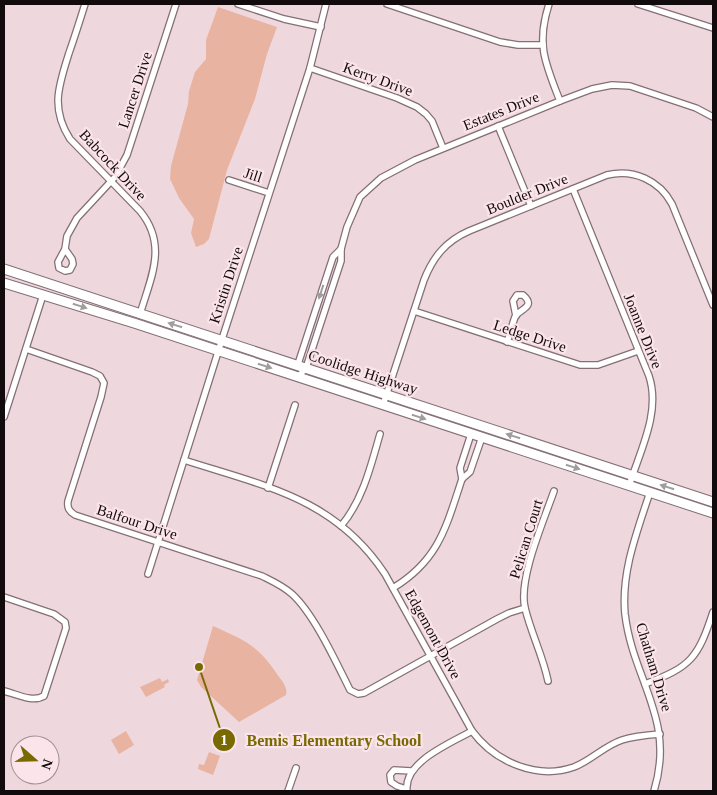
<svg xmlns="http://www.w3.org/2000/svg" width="717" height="795" viewBox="0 0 717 795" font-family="Georgia,serif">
<rect width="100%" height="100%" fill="#eed8de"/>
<!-- green -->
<g fill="#e8b3a1">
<path d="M218 7 277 27 267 54 255 99 227 170 209 239 204 244 196 247 191 233 194 219 179 198 170 179 171 166 188 104 189 91 195 72 206 59V40Z"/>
<path d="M213 626C244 640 258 645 277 674 282 681 288 687 286 695L239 722 201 687 197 680Z"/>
<path d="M160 678 162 682 168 679 169 682 164 685 165 687 146 697 140 687Z"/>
<path d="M126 731 134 745 119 754 111 740Z"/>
<path d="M209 752 220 756 213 775 198 769 199 764 204 765Z"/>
</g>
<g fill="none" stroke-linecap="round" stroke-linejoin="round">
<defs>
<g id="street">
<path d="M85 4C80 20 75 36 69 53 59 85 50 108 70 139L140 211C168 245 151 277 140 314"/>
<path d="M238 4 284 19 321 27"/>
<path d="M387 4 500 42 518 45H543"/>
<path d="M549 4C536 44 545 63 560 101"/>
<path d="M638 4 713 28"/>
<path d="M310 68 397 98 417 107 426 114 432 121 443 148"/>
<path d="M498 126 531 206"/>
<path d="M229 180 269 193"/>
<path d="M573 189 649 376C661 412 640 451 629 486"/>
<path d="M65 249 72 259 73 264 70 270 65 271 59 268 58 262 65 249 67 236 77 218 115 177 127 155 176 4"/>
<path d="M414 311 580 365H598L638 351"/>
<path d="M507 342C510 334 512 325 515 317 519 309 537 307 523 295H517L513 301 516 316"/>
<path d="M26 349 92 372 100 376 104 383 101 397 68 501C67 508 69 511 75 515L262 576C272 581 283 586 292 594 314 614 336 662 350 690L358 694 364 693 497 619 509 613 525 608"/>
<path d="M297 367 333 257 341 249"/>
<path d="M298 377 306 368 341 261V249L347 227 360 197 381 178 415 160 560 101 592 89 612 85 630 86 696 108 713 117"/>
<path d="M383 405 424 280C433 257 446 241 469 231L607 175C634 169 659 180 672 204L713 305"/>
<path d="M4 417 43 295"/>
<path d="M184 460C264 486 335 498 385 574L472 731C495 762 537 780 574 767 592 760 604 746 622 740 634 736 647 735 660 734"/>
<path d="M462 479 460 468 471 434"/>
<path d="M268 488 295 405"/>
<path d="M650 492C637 532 621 572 625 614 633 681 676 719 654 791"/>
<path d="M341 526C363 500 371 465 380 434"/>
<path d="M148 574 224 333 310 68 326 4"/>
<path d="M393 588C439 560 446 527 462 479L470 472 482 437"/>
<path d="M4 597 54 614 65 622 66 628 44 696C32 703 17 694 4 691"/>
<path d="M548 681C543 656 531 633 525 608 518 579 544 520 554 491"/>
<path d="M645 684C691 667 698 658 713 612"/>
<path d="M406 789 397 786 391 782 390 775 394 770 411 771"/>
<path d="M288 791 296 768"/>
<path d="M407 791C403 762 451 743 472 731"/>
</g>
<g id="secondary">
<path d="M4 269 713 502"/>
<path d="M4 283 134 323 713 513"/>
</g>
</defs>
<!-- street casing -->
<use href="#street" stroke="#836f75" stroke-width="8"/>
<!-- secondary casing -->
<use href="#secondary" stroke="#836f75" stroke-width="11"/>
<!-- street -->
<use href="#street" stroke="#fff" stroke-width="5.5"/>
<!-- secondary -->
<use href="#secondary" stroke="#fff" stroke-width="9"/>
</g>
<!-- one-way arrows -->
<defs><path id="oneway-solid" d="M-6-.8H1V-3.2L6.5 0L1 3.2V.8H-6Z" transform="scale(1.25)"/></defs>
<g fill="#a09d9e">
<use href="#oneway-solid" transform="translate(321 292) rotate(108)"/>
<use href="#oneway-solid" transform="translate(80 306) rotate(17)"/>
<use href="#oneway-solid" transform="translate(175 325) rotate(-162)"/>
<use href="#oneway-solid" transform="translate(265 366) rotate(18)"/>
<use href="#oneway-solid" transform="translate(419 417) rotate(18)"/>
<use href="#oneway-solid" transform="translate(513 436) rotate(-162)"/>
<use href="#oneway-solid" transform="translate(573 467) rotate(18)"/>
<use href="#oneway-solid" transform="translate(667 487) rotate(-162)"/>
</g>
<g text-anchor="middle" stroke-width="4.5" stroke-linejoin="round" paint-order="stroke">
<!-- street labels -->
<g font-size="15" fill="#120b0d" stroke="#fbe5eb">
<text transform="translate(378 79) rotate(20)" y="5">Kerry Drive</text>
<text transform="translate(135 90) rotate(-72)" y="5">Lancer Drive</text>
<text transform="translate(501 111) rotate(-22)" y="5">Estates Drive</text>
<text transform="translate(113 165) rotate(47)" y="5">Babcock Drive</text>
<text transform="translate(253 175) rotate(18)" y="5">Jill</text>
<text transform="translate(527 194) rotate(-22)" y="5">Boulder Drive</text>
<text transform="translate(226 285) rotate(-72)" y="5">Kristin Drive</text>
<text transform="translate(643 331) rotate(68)" y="5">Joanne Drive</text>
<text transform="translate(530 336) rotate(18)" y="5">Ledge Drive</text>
<text transform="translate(363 372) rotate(18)" y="5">Coolidge Highway</text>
<text transform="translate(137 522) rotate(18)" y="5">Balfour Drive</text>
<text transform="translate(526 539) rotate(-73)" y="5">Pelican Court</text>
<text transform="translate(433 634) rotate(61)" y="5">Edgemont Drive</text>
<text transform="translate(654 667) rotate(73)" y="5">Chatham Drive</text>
</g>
</g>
<!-- callouts -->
<path fill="none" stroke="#786900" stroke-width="2" d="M199 667L224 740"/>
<g fill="#786900" stroke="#fbe5eb" stroke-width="2">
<circle cx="199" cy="667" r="5"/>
<circle cx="224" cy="740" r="12"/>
</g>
<g font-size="15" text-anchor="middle" font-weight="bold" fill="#fff">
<text x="224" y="745">1</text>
</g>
<g font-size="16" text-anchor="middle" font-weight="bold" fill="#786900" stroke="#fbe5eb" stroke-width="4.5" stroke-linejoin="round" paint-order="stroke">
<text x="334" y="746">Bemis Elementary School</text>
</g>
<!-- border -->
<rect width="717" height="795" fill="none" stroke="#120b0d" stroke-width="10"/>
<!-- north arrow -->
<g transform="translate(35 760) rotate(110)"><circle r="24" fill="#fbe5eb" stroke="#9e8e92"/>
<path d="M0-4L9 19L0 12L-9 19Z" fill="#786900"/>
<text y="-8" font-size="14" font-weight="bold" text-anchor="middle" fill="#120b0d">N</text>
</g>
</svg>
